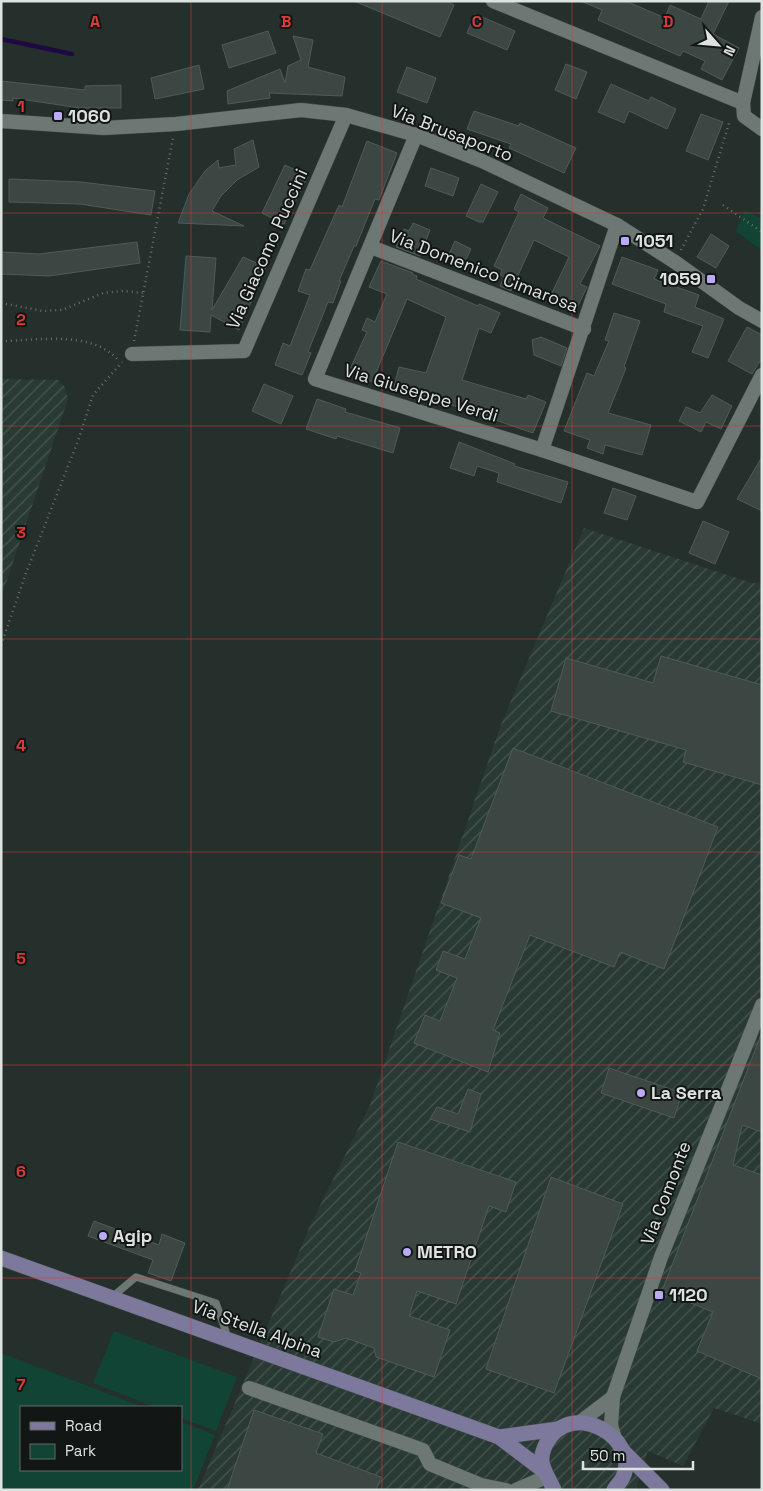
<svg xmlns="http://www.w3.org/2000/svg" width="763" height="1491" viewBox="0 0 763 1491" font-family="'Space Grotesk',sans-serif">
<defs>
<pattern id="industrial-furrows" width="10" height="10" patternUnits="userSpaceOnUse" patternTransform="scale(1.25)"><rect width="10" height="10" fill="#293a34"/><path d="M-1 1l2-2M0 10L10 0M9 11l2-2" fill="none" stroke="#485651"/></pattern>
</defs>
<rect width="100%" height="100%" fill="#252f2b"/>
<!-- industrial -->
<g fill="url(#industrial-furrows)">
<path d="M1 379 58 380 65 387 68 399 1 598Z"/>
<path d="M584 528 752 583 762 584V1424L714 1408 683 1466 648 1451 636 1490H198L309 1228 370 1105 500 727Z"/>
</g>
<!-- green -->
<g fill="#124436">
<path d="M745 210 762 219V251L736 231Z"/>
<path d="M114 1331 237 1377 216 1431 181 1418V1407H154L93 1383Z"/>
<path d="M1 1353 143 1407H21V1470H181V1422L215 1435 193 1490H1Z"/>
</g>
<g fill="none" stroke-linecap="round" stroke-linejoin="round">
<!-- stream -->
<path stroke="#1f0942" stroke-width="4.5" d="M1 39 72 54"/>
</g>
<!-- building -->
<g fill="#3c4642" stroke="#505b57">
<path d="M354 1H446L454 5 440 37Z"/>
<path d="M581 1H626L665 18 670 5 701 19 709 1H729L713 34 739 48 722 80 701 69 705 61 683 51 680 56 598 20 602 10Z"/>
<path d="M475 14 515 31 507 50 467 33Z"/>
<path d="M268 31 276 53 229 68 222 45Z"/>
<path d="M293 36 313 40 308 67 345 77 342 96 269 93 270 98 228 104 227 91 280 69 285 83 288 66 301 60Z"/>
<path d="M566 64 587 72 576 99 555 90Z"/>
<path d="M199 65 204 89 155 99 151 78Z"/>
<path d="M407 67 436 78 427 103 397 92Z"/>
<path d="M1 81 85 90V86L121 85V108H80L13 98V101L1 100Z"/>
<path d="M611 84 649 101 651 97 676 109 667 129 629 111 624 123 598 112Z"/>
<path d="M474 111 519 126 520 123 576 148 564 173 509 148 511 144 467 129Z"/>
<path d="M701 114 723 122 708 160 686 151Z"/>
<path d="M253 140 259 167 237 180 221 196 212 211 244 226 178 223 189 194 205 171 218 160 219 168 236 165 234 149Z"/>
<path d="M367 141 397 153 379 200 375 199 356 246H354L339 281H341L333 303 328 302 308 352 311 353 302 375 275 365 283 343 290 346 310 295 298 291 306 269 310 270 339 205 342 207Z"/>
<path d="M285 165 308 176 284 224 262 213Z"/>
<path d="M431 168 459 178 453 196 425 186Z"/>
<path d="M9 179 81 182 155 191 151 215 80 204 9 202Z"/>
<path d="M481 184 498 192 483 222H479L466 216Z"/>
<path d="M521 194 548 208 543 218 600 246 580 284 587 287 576 310 550 297 569 257 534 240 511 291 500 286 504 277 500 275 502 270 494 266 519 212 514 209Z"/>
<path d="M413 223 430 230 420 256 396 247 404 229 409 231Z"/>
<path d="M711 234 729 246 716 268 697 257Z"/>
<path d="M455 241 471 249 462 268 451 263 454 256 449 254Z"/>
<path d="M137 242 140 263 49 276 1 274V252L39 254Z"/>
<path d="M186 256 216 258 212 310 243 257 266 267 239 330 211 315 210 332 180 330Z"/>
<path d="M622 257 658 270 654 279 699 295 695 307 724 319 708 358 692 352 703 326 664 312 666 304 612 284Z"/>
<path d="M381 261 413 273 412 274 417 276 416 279 478 306 479 304 500 313 491 333 479 328 462 380 526 399 528 395 546 402 533 433 420 394 393 390 399 367 426 373 446 317 407 299 372 382 349 371 367 332 362 330 367 318 375 322 387 294 369 287Z"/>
<path d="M614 313 640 321 624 367 626 368 608 413 651 425 642 455 605 445 603 454 587 448 590 440 564 431 587 373 594 376 609 341 605 340Z"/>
<path d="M747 327 762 335V358L752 374 728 361Z"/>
<path d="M541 337 567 348 561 366 534 355 532 340Z"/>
<path d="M264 384 293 396 281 424 252 411Z"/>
<path d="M712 395 732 406 721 429 706 422 701 432 679 421 686 407 700 413Z"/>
<path d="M317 399 346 409 345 412 400 428 393 453 337 436 336 439 306 429Z"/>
<path d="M459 442 515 464 514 466 568 482 561 503 497 482 499 473 477 466 474 476 450 468Z"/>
<path d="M762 457V511L737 499Z"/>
<path d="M613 488 636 496 627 520 604 513Z"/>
<path d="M703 521 729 532 715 564 689 553Z"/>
<path d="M661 656 762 685V785L683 762 686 750 551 711 566 658 653 683Z"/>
<path d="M513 748 718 827 664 969 620 952 614 967 530 935 493 1030 500 1033 488 1072 414 1043 425 1015 440 1021 457 978 436 970 443 951 465 959 481 918 441 903 459 855 471 859Z"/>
<path d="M762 1032V1132L742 1125 733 1165 762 1175V1379L697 1351 713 1312 662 1291Z"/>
<path d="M609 1068 682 1093 674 1118 601 1093Z"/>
<path d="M468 1089 481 1094 470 1132 430 1119 437 1107 458 1114Z"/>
<path d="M398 1142 516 1182 506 1212 489 1206 456 1304 417 1291 409 1316 450 1330 434 1377 376 1357 374 1348 346 1338 334 1342 318 1337 334 1289 353 1295 361 1273 355 1271Z"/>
<path d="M551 1177 623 1204 554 1393 486 1369Z"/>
<path d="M94 1221 159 1245 162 1234 185 1243 171 1281 148 1273 153 1260 88 1236Z"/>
<path d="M254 1410 323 1434 316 1453 381 1477 376 1490H227Z"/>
</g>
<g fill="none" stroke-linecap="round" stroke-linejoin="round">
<defs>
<path id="lane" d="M112 1297 136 1277 216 1303 228 1338"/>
<g id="street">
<path d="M493 1 743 103"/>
<path d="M762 17 743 103 744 116 762 129"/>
<path d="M1 121 104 128 176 124 301 110 346 115 416 135 482 161 617 225 675 262 739 308 762 321"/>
<path d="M416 135 315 379 542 450 617 225"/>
<path d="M371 247 584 329"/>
<path d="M132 354 244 351 346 115"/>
<path d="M542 450 697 502 762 375"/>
<path d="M249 1388 423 1450 430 1464 481 1485 506 1490"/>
<path d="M580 1422 613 1397"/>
<path d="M615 1439 611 1425 613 1397 661 1257 762 1005"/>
<path d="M516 1490 546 1477"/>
</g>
<g id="secondary">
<path d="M1 1258 499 1437 544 1471"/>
<path d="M499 1437 558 1429"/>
<path d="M622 1450 662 1490"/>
<path d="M554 1490C550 1480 544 1473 542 1462 541 1455 543 1450 546 1444 571 1396 641 1439 623 1477 621 1482 616 1486 614 1490"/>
</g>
</defs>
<!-- lane casing -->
<use href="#lane" stroke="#444c49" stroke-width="8"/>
<!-- street casing -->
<use href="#street" stroke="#444c49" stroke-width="15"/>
<!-- secondary casing -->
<use href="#secondary" stroke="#444c49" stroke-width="16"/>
<!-- path -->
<g stroke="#666f6c" stroke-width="2.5" stroke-dasharray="1 4" stroke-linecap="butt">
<path d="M723 205 762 232"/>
<path d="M681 250 703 209 730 120"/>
<path d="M1 303 43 311 62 310 103 293 123 291 144 293"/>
<path d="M1 341C37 341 92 329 119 361"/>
<path d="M134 341 173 138"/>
<path d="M1 645 26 573 78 441 93 395 122 362"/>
</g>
<!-- lane -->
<use href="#lane" stroke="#6d7874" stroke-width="7"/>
<!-- street -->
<use href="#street" stroke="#6d7874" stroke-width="14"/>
<!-- secondary -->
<use href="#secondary" stroke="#7c799c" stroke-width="15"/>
</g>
<!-- grid -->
<path fill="none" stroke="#d73b3a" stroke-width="1" stroke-opacity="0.55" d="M191 1V1490M382 1V1490M572 1V1490M1 213H762M1 426H762M1 639H762M1 852H762M1 1065H762M1 1278H762"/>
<!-- markers -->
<g fill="#bbaaf6" stroke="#121614" stroke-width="2">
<rect x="53" y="111" width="10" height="10" rx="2.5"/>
<rect x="620" y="236" width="10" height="10" rx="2.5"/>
<rect x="706" y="274" width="10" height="10" rx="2.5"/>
<circle cx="641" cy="1093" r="5"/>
<circle cx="103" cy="1236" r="5"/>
<circle cx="407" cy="1252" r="5"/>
<rect x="654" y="1290" width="10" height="10" rx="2.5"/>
</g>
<g text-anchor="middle" stroke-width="4" stroke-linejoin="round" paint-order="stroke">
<!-- poi labels -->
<g font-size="18" font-weight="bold" fill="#dde3e1" stroke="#121614" text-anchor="start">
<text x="68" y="122">1060</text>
<text x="635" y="247">1051</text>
<text x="701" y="285" text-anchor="end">1059</text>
<text x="651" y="1099">La Serra</text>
<text x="113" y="1242">Agip</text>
<text x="417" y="1258">METRO</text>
<text x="669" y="1301">1120</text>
</g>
<!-- street labels -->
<g font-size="18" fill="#dde3e1" stroke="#121614">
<text transform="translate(452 133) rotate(21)" y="6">Via Brusaporto</text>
<text transform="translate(267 249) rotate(-66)" y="6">Via Giacomo Puccini</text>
<text transform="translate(484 271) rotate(21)" y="6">Via Domenico Cimarosa</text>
<text transform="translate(421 393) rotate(17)" y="6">Via Giuseppe Verdi</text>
<text transform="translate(666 1193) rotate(-69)" y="6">Via Comonte</text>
<text transform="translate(257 1329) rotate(20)" y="6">Via Stella Alpina</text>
</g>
</g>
<g font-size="16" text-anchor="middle" font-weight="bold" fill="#d73b3a" stroke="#121614" stroke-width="4" stroke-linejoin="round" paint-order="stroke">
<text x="95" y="27">A</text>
<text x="286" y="27">B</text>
<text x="477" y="27">C</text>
<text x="668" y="27">D</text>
<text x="21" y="112">1</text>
<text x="21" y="325">2</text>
<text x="21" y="538">3</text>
<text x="21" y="751">4</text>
<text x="21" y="964">5</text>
<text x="21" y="1177">6</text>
<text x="21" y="1390">7</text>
</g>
<!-- border -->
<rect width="763" height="1491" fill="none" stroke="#dde3e1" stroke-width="5"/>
<!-- legend -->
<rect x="20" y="1406" width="162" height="65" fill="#121614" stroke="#636866"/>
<rect x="30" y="1422" width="25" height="8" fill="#7c799c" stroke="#636866"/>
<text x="65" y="1431" font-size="15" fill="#dde3e1">Road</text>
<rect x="30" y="1444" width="25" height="15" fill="#124436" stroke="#636866"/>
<text x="65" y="1456" font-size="15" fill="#dde3e1">Park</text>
<!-- north arrow -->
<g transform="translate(718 45) rotate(117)" stroke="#121614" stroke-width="4" paint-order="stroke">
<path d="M0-4L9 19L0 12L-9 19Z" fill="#dde3e1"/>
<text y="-8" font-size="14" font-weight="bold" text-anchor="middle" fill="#dde3e1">N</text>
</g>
<!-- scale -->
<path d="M583 1461v8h110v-8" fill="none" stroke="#dde3e1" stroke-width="2.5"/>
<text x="590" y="1461" font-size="15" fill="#dde3e1" stroke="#121614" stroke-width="4" paint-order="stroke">50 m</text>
</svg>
